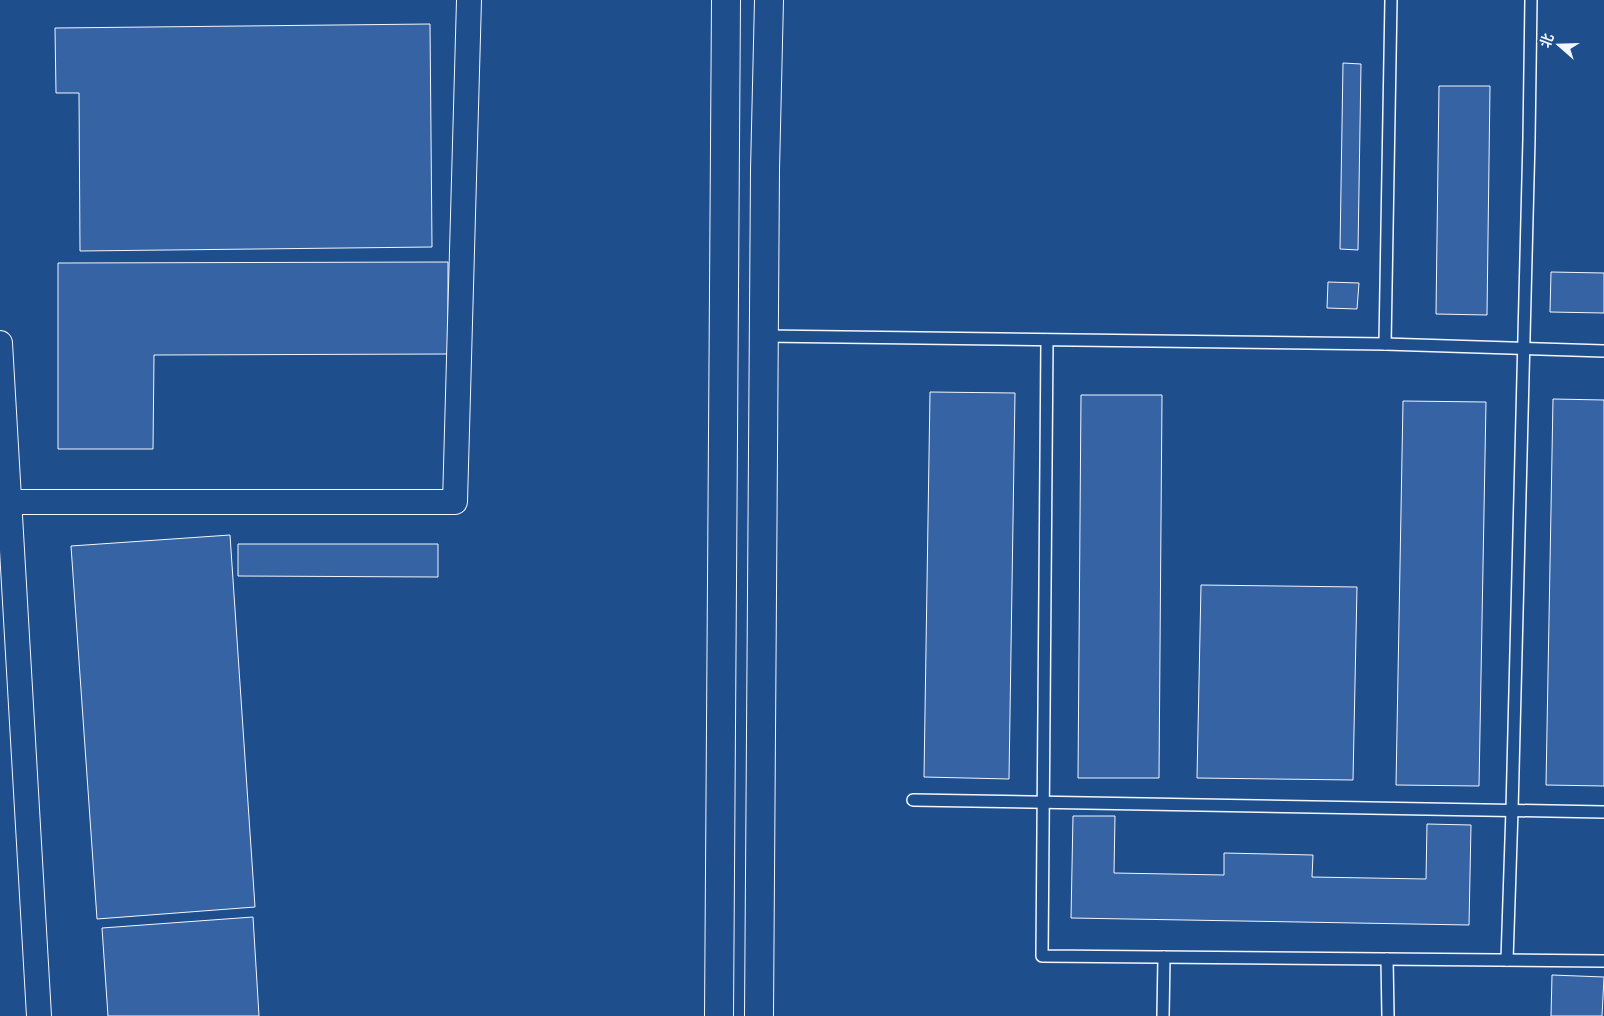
<svg xmlns="http://www.w3.org/2000/svg" width="1604" height="1016" viewBox="0 0 1604 1016" font-family="Inter,'Noto Sans SC',sans-serif">
<rect width="100%" height="100%" fill="#1f4e8c"/>
<!-- building -->
<g fill="#3563a3" stroke="#f2f6ff">
<path d="M430 24 432 247 80 251 79 93H56L55 28Z"/>
<path d="M1343 63 1361 64 1358 250 1340 249Z"/>
<path d="M1439 86H1490L1487 315 1436 314Z"/>
<path d="M448 262V354L154 355 153 449H58V263Z"/>
<path d="M1551 272 1604 273V313L1550 312Z"/>
<path d="M1328 282 1359 283 1357 309 1327 308Z"/>
<path d="M930 392 1015 393 1009 779 924 777Z"/>
<path d="M1081 395H1162L1159 778H1078Z"/>
<path d="M1553 399 1604 400V786L1546 785Z"/>
<path d="M1403 401 1486 402 1479 786 1396 785Z"/>
<path d="M230 535 255 907 97 919 71 546Z"/>
<path d="M238 544H438V577L238 576Z"/>
<path d="M1201 585 1357 587 1353 780 1197 778Z"/>
<path d="M1073 816H1115L1114 873 1224 875V853L1313 855 1312 877 1426 879 1427 824 1471 825 1469 925 1071 918Z"/>
<path d="M253 917 259 1016H108L102 928Z"/>
<path d="M1552 975 1604 977 1602 1016H1551Z"/>
</g>
<g fill="none" stroke-linecap="round" stroke-linejoin="round">
<defs>
<g id="service">
<path d="M764 336 1385 344 1604 351"/>
<path d="M1047 340 1042 956 1604 961"/>
<path d="M1385 344 1391 0"/>
<path d="M913 800 1604 812"/>
<path d="M1387 959 1388 1016"/>
<path d="M1507 960 1512 810 1529 139 1531 0"/>
<path d="M1163 1016 1164 957"/>
</g>
<g id="minor">
<path d="M0 343 39 1016"/>
<path d="M0 502H455L469 0"/>
</g>
<g id="primary">
<path d="M719 1016 726 0"/>
<path d="M759 1016 765 170 769 0"/>
</g>
</defs>
<!-- service casing -->
<use href="#service" stroke="#f2f6ff" stroke-width="14"/>
<!-- minor casing -->
<use href="#minor" stroke="#f2f6ff" stroke-width="26"/>
<!-- primary casing -->
<use href="#primary" stroke="#f2f6ff" stroke-width="30"/>
<!-- service -->
<use href="#service" stroke="#1f4e8c" stroke-width="11"/>
<!-- minor -->
<use href="#minor" stroke="#1f4e8c" stroke-width="24"/>
<!-- primary -->
<use href="#primary" stroke="#1f4e8c" stroke-width="28"/>
</g>
<!-- north arrow -->
<g transform="translate(1559 45) rotate(290)" stroke="#1f4e8c" stroke-width="4" paint-order="stroke">
<path d="M0-4L9 19L0 12L-9 19Z" fill="#f2f6ff"/>
<text y="-8" font-size="14" font-weight="bold" text-anchor="middle" fill="#f2f6ff">北</text>
</g>
</svg>
